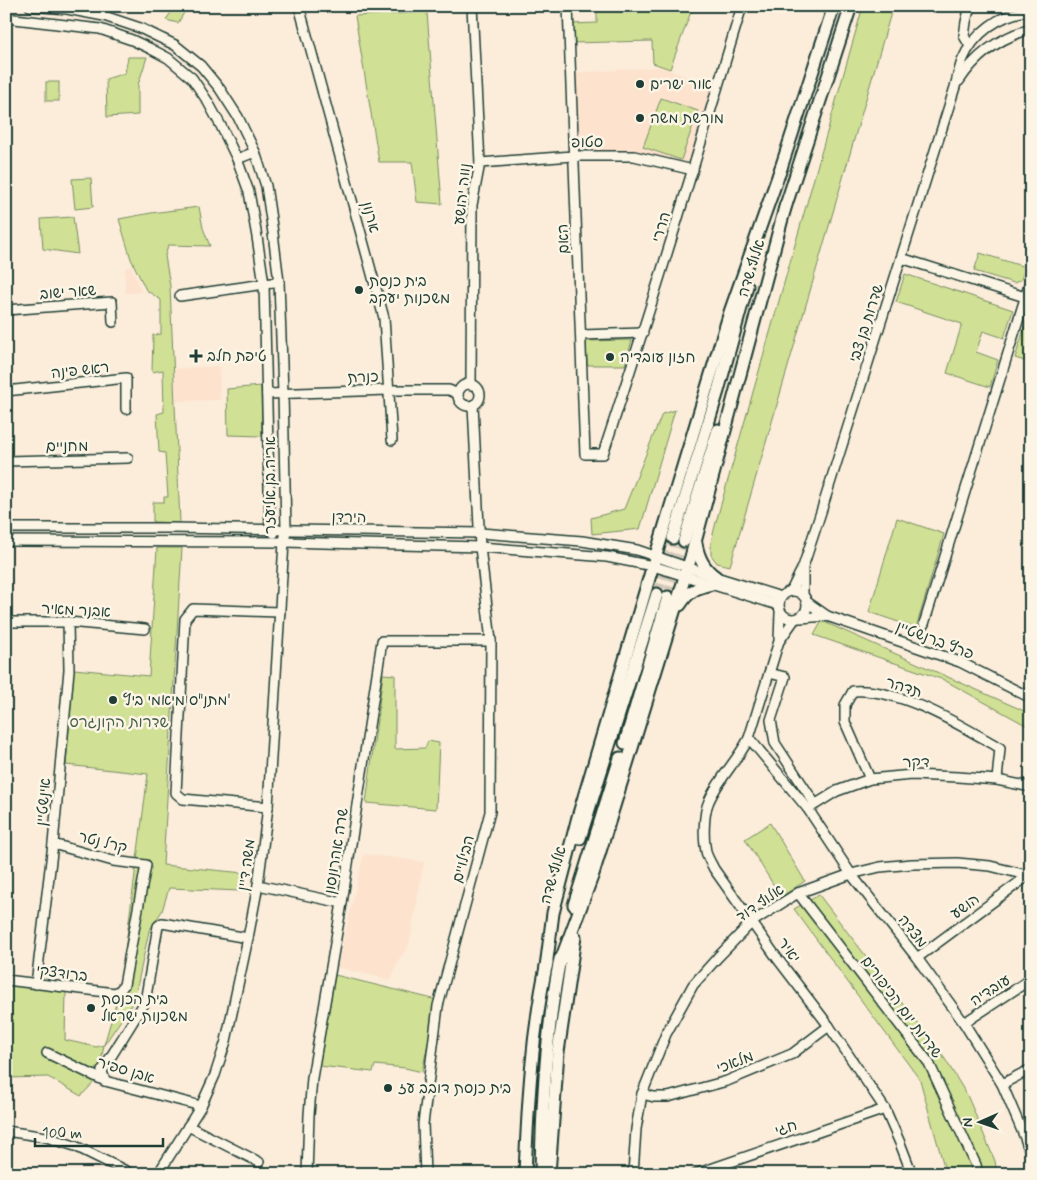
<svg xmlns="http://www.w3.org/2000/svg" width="1037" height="1180" viewBox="0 0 1037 1180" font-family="Mynerve,'Playpen Sans Hebrew',sans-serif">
<rect width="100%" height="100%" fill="#fcecda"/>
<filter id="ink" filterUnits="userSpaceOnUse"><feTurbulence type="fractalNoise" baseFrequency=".02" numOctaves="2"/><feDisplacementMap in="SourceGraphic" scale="10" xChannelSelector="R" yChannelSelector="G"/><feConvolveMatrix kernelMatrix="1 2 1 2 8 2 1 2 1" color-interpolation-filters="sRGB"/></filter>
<g filter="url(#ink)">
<!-- built -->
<g fill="#fde2cd">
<path d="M660 67 713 86 689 166 636 153 578 151 575 73Z"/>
<path d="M132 267 141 292 125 293V268Z"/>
<path d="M219 366 220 400 176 401 175 369Z"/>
<path d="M364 854 424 862 409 945 399 959 391 980 337 967Z"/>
</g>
<!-- green -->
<g fill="#d0e094" stroke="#788e64">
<path d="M175 6H188L178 23 166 20Z"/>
<path d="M597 6H693L670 69 653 63 652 41 571 43V24L597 23Z"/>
<path d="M863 6H893L730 566 717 563 711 555V542L716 522Z"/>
<path d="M427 12 442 204 417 202 412 162H379L355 16Z"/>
<path d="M128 57H147L138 85V115L107 117 106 79 125 73Z"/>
<rect x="46" y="82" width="13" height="19"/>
<path d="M661 98 698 111 681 160 643 147Z"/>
<path d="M91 178 93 207 75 209 72 179Z"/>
<path d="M199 207 203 228 210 246 168 245 165 256 170 286 180 523 153 522V502H164V497H168L165 453 159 452 157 414 164 412 163 370 152 372 153 335 161 334V300L146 290 131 259 119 219 151 213Z"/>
<path d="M73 217 78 254 43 249 41 219Z"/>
<path d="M980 253 1025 267 1021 280 1014 283 974 271Z"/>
<path d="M905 274 1013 310 1004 338 983 331 976 352 998 360 990 387 947 373 962 324 896 302Z"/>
<path d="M1028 316 1031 317V363L1015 358Z"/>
<path d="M632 340 625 365H587L586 341Z"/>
<path d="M261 386 262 436 228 435 227 389Z"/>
<path d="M675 410 640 529 592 534 591 518 624 509 662 414Z"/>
<path d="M897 518 944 534 916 628 869 612Z"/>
<path d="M157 548H182L163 865 244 873 240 891 169 888 162 911 149 931 134 1001 104 1045 98 1078 81 1096 48 1077 6 1078V984L66 991 65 1040 96 1047 104 1045 120 990 148 774 66 765 74 669 149 676Z"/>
<path d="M822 621 1031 714V728L944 680 814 635Z"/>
<path d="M383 674 395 675V749L425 748 428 741 439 743 436 809 366 803Z"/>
<path d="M770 823 805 881 781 897 745 839Z"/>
<path d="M819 895 945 1059 967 1095 995 1161 997 1174H946L920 1080 794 909Z"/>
<path d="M335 975 437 1000 422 1072 405 1068 375 1065 373 1072 319 1066Z"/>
</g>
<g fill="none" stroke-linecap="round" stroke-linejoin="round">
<!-- major-tunnel -->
<g stroke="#d0c9b9" stroke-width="11" stroke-dasharray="11 5.5" stroke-linecap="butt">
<path d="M657 594 673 538"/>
<path d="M668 597 684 541"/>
</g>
<defs>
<g id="minor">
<path d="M30 6 67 9 104 16 140 28 175 45 201 66 220 89 238 117 255 152 266 186 273 233 279 282 283 393 286 530 284 542 268 807 258 885 248 938 226 1041 215 1075 201 1106 158 1174"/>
<path d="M299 6 384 318 392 440"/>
<path d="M568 6 585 454H603C652 306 697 156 742 6"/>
<path d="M970 6 966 22 964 36 970 46"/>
<path d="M6 18 100 29 132 40 149 48 168 58 192 78 208 102 221 126 237 159 249 192 257 237 264 284 270 529 274 533"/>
<path d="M959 81C976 55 1001 37 1031 29"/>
<path d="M237 159 255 152"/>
<path d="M480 163 573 156H634L693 170"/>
<path d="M901 258 1025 297"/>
<path d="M180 296 279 282"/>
<path d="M6 310 112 302 113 322"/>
<path d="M581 335 643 333"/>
<circle cx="469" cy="395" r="11"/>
<path d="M471 385 472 205 480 163 472 6"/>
<path d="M6 391 126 378V409"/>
<path d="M267 394 389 390H449L458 394"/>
<path d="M6 461 128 458"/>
<path d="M6 528H170L480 533 582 541 637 550 716 577 781 597"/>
<path d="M6 541 284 542 480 547 607 557 653 566 778 605"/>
<path d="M803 570V595"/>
<circle cx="793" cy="605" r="14"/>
<path d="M791 591 803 567 821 512 955 87C957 79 959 70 962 61 973 34 1001 12 1031 11"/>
<path d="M807 602 827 616 960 662 1031 698"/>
<path d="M780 613 779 641 749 738C738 760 719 778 709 801 703 814 703 842 707 855 709 860 712 865 714 869L777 958 829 1026 885 1109 900 1143 912 1174"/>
<path d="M800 618 827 616"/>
<path d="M6 622H68L145 629"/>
<path d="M924 624 1031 279"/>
<path d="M780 640 794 620"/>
<path d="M769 673 785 677 771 720 775 743 815 804"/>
<path d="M749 738 808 809 851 874 917 958 964 1023 1002 1084 1025 1138 1031 1155"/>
<path d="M870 779 845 722V705L853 691C901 688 960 725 1000 748L997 780"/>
<path d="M268 807 183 799 176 793 185 619 193 609 280 612"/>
<path d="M808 809 837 791 870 779 912 775 958 777 997 780 1031 787"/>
<path d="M258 885 342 903"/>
<path d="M798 893 929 1063 976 1165 978 1174"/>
<path d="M917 958 1029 875"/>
<path d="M6 980 115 993 120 990 124 985 146 865 113 861 53 844"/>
<path d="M36 984 53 844 69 670 68 622"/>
<path d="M964 1023 1031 979"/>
<path d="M47 1053 105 1081 201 1106"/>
<path d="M105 1081 102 1071 145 1002 158 926 162 923 248 938"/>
<path d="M1002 1084 1031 1069"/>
<path d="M642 1094 654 1097H668L727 1081 792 1054 829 1026"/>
<path d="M188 1126 259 1162"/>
<path d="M6 1131 46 1137 75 1146 132 1174"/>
<path d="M307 1174 309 1115 312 1078 342 903 382 641H491"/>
<path d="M425 1174 423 1124 438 1006 490 812 491 641 480 547 473 405"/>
<path d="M633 1174 636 1129 642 1094 666 1034 693 985 718 957 752 922 798 893 851 874 880 867 912 864 957 863 990 866 1031 876"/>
<path d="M696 1174 885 1109"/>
</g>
<g id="major">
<path d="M779 174 834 6"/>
<path d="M784 211 851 6"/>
<path d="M673 538 718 391 747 286"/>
<path d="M684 541 718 430"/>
<path d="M696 543C698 557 704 569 716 577"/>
<path d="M680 605C689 591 695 588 712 584"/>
<path d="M625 743 668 597"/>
<path d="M580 838 657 594"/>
<path d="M574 905 620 758"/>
<path d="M559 965 593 874 691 557 786 204"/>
<path d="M546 967 553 913 578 817 656 555 730 312 781 168"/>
<path d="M525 1174C528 1103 532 1031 547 962"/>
<path d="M541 1174C542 1102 546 1030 560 959"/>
<path d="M549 1174 558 1052 575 937"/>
</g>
</defs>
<!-- minor casing -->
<use href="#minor" stroke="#1f3d34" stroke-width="12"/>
<!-- major casing -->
<use href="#major" stroke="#1f3d34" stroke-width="15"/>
<!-- minor -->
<use href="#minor" stroke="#fcf5e5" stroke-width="9"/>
<!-- major -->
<use href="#major" stroke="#fcf5e5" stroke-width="11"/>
</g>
</g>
<!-- markers -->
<g fill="#1f3d34" stroke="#fcf5e5" stroke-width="2">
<circle cx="640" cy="84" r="5"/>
<circle cx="640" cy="118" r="5"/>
<circle cx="359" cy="290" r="5"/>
<path d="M193.5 348.5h5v5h5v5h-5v5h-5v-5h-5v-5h5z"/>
<circle cx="610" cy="357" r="5"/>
<circle cx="113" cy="700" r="5"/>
<circle cx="91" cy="1008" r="5"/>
<circle cx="388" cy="1088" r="5"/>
</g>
<g text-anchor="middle" stroke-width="5" stroke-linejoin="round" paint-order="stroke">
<!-- poi labels -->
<g font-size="15" fill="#1f3d34" stroke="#fcf5e5" text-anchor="start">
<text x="650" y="89">אור ישרים</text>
<text x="650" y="123">מורשת משה</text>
<text x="369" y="286">בית כנסת<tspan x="369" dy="17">משכנות יעקב</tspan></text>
<text x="207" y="361">טיפת חלב</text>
<text x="620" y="362">חזון עובדיה</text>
<text x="123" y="705">מתנ"ס מיאמי ביץ'</text>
<text x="101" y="1004">בית הכנסת<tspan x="101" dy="17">משכנות ישראל</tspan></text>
<text x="398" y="1093">בית כנסת דובב עז</text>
</g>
<!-- street labels -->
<g font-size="15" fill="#1f3d34" stroke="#fcf5e5">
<text transform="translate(587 142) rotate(-1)" y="5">סטופ</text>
<text transform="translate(462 194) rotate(-84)" y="5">נווה יהושע</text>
<text transform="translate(371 217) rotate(75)" y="5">ארנון</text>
<text transform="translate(661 227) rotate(-73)" y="5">הררי</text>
<text transform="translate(563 239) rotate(-92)" y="5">האם</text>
<text transform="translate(751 268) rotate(-73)" y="5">אלוף שדה</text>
<text transform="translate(68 292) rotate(-4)" y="5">שאר ישוב</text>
<text transform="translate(866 323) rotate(-72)" y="5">שדרות בן צבי</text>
<text transform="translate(80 370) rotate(-6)" y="5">ראש פינה</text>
<text transform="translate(363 377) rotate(-2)" y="5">כנרת</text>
<text transform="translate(67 446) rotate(-1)" y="5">מחניים</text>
<text transform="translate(270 485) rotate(-90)" y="5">אריה בן אליעזר</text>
<text transform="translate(349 517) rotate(1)" y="5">הירדן</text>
<text transform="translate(76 610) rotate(3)" y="5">אבנר מאיר</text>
<text transform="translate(935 640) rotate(21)" y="5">פרץ ברנשטיין</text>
<text transform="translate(904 687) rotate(17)" y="5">תדהר</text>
<text transform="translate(916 762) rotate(-1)" y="5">דקר</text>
<text transform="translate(43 802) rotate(-85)" y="5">אינשטיין</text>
<text transform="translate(103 842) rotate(14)" y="5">קרל נטר</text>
<text transform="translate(336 851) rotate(-81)" y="5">שרה אהרונסון</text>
<text transform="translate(463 859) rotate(-75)" y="5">הבילויים</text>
<text transform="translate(246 865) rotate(-82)" y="5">משה דיין</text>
<text transform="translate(553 875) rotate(-74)" y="5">אלוף שדה</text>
<text transform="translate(760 903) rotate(-35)" y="5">אלוף דוד</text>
<text transform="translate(965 906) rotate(-36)" y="5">הושע</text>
<text transform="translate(913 931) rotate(52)" y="5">מצדה</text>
<text transform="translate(789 950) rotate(54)" y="5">יאיר</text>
<text transform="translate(62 973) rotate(7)" y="5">ברודצקי</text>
<text transform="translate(990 990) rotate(-33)" y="5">עובדיה</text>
<text transform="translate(902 1007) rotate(53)" y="5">שדרות יום הכיפורים</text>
<text transform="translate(735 1062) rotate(-21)" y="5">מלאכי</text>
<text transform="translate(126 1070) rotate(17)" y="5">אבן ספיר</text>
<text transform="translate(786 1128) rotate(-19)" y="5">חגי</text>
</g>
<!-- park labels -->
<g font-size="15" fill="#425e47" stroke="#fcf5e5">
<text x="119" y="727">שדרות הקונגרס</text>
</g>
</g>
<!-- margin -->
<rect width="1037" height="1180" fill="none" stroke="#fcf5e5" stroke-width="25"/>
<rect x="12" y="12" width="1012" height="1155" fill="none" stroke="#1f3d34" stroke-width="2" filter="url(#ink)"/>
<!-- north arrow -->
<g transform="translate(980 1122) rotate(268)" stroke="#fcf5e5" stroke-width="4" paint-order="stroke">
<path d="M0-4L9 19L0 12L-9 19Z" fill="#1f3d34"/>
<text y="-8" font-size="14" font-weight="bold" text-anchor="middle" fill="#1f3d34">N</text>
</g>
<!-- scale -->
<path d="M35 1138v8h128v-8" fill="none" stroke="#1f3d34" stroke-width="2.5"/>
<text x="42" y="1138" font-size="15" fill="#1f3d34" stroke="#fcf5e5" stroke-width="4" paint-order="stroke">100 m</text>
</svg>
